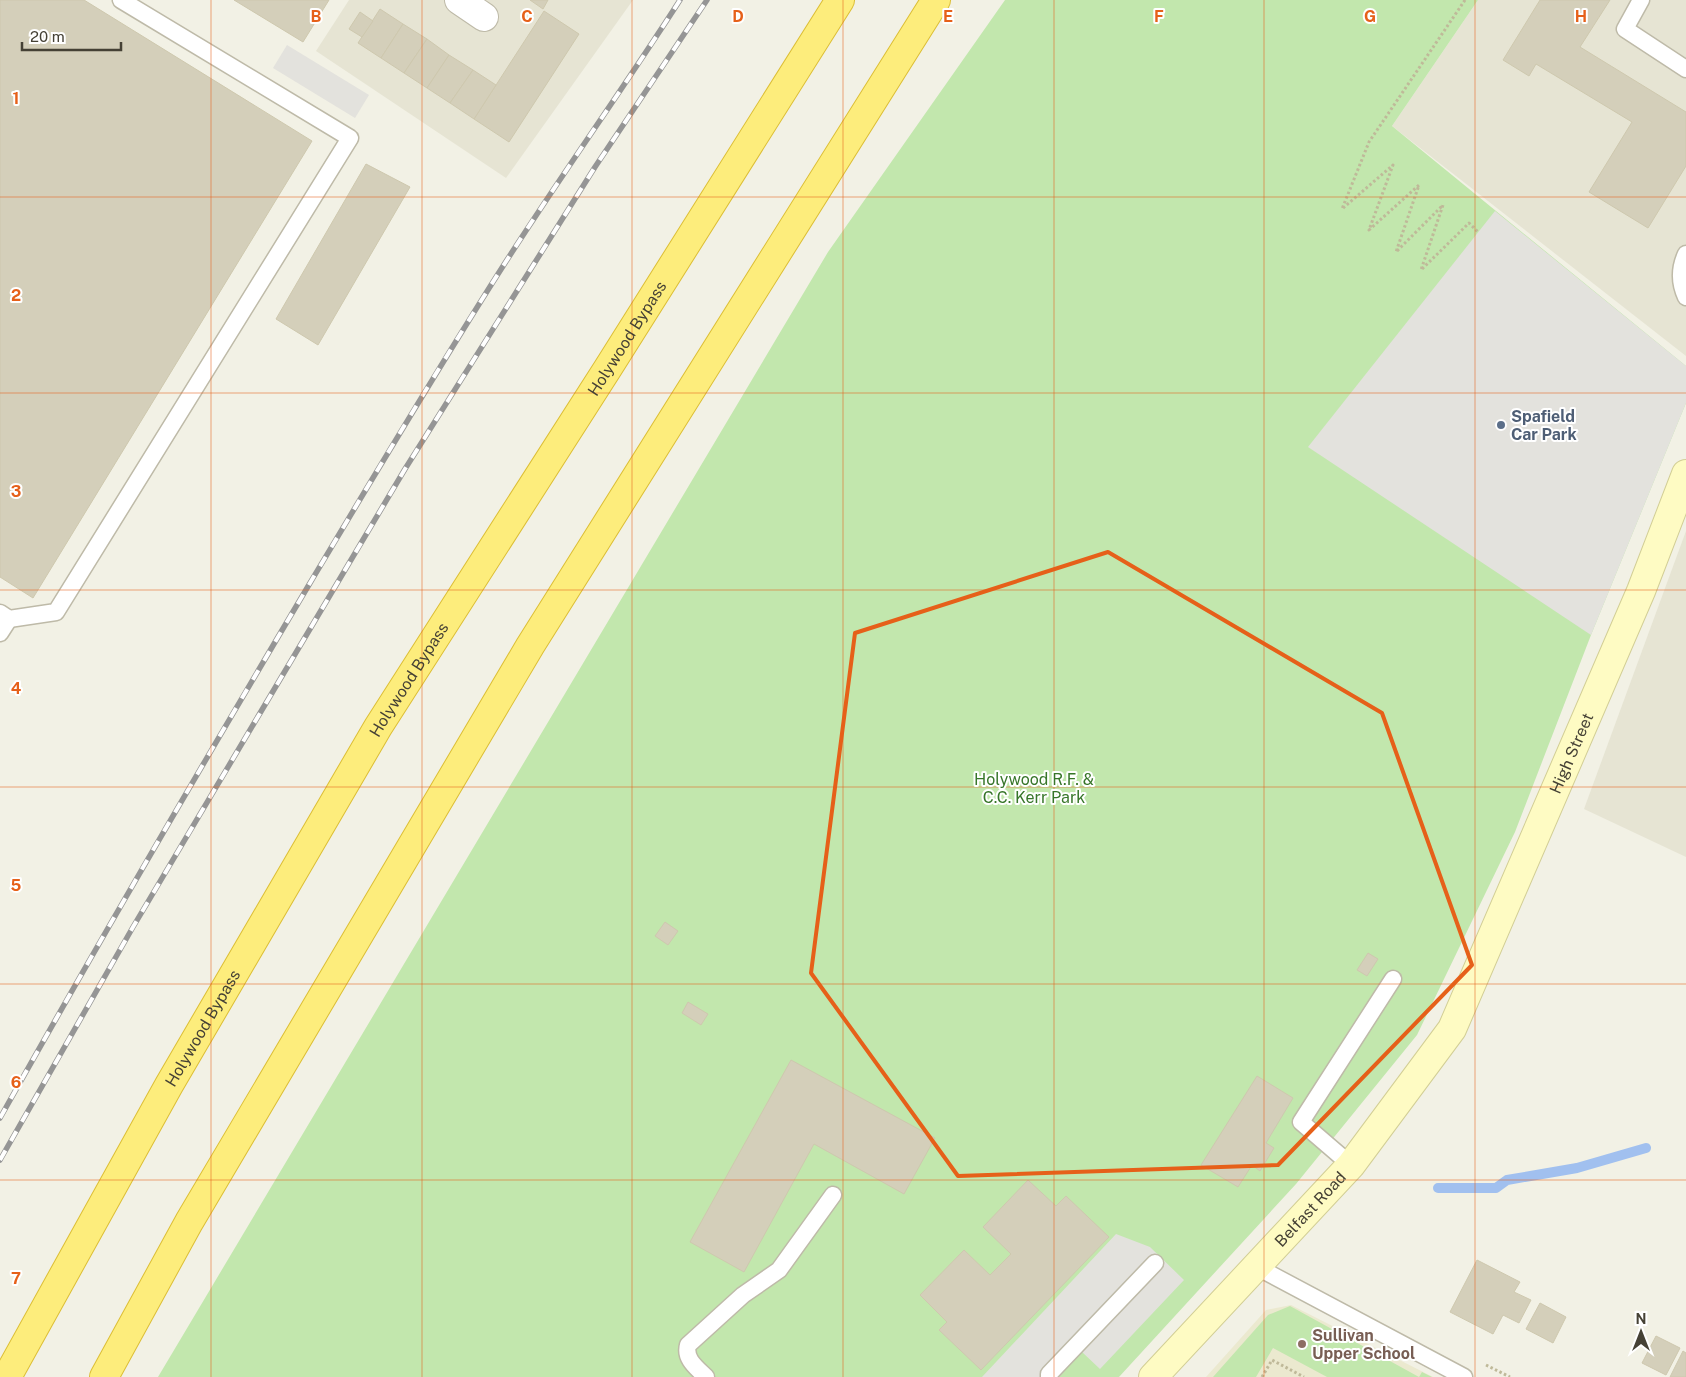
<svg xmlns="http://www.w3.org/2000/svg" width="1686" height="1377" viewBox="0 0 1686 1377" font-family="'Public Sans',sans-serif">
<rect width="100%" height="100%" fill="#f2f1e5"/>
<!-- residential -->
<g fill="#e6e4d3">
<path d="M349 0H633L506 178 316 51Z"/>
<path d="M1478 0H1686V356L1392 126Z"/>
<path d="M1686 531V857L1584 809Z"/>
</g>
<!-- education -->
<path fill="#ebe9cf" d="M1291 1305 1433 1377H1206L1266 1310Z"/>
<!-- green -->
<g fill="#c2e7ad">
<path d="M1005 0H1478L1392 126 1686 366V403L1591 635 1515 832 1417 1035 1296 1184 1119 1377H158L828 252Z"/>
<path d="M1290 1306 1419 1377 1422 1372 1432 1377H1327L1273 1348 1256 1377H1213L1268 1315Z"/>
</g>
<!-- parking -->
<g fill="#e3e2dd">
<path d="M287 45 369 95 355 118 273 68Z"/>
<path d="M1495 211 1686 366V403L1591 635 1308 447Z"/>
<path d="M1116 1234 1150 1247 1184 1280 1100 1369 1082 1352 1059 1377H982Z"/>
</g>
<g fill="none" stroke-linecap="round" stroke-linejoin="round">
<!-- stream -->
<path stroke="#a1c0ef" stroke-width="10" d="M1438 1188H1496L1507 1180 1577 1168 1646 1148"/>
</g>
<!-- building -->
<g fill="#d4cfba" stroke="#cec8ae">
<path d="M0 0H84L312 141 33 598 0 577Z"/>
<path d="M234 0H329L303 42Z"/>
<path d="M530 0H548L543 9Z"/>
<path d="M1540 0H1610L1580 47 1686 112V166L1648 228 1589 192 1632 122 1536 64 1529 76 1503 60Z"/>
<path d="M380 9 403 24 381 58 358 43Z"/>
<path d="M544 11 579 34 509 142 474 119Z"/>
<path d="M360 12 373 21 362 37 349 29Z"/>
<path d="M403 24 427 39 404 73 381 58Z"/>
<path d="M427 39 449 55 427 88 404 73Z"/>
<path d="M449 55 473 70 450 103 427 88Z"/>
<path d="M473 70 496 85 474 119 450 103Z"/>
<path d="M366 164 410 187 318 345 276 319Z"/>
<path d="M665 922 678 931 668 945 655 936Z"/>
<path d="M1368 953 1378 959 1367 976 1357 970Z"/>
<path d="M688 1002 708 1014 701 1025 682 1013Z"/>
<path d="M791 1060 935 1138 904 1194 814 1144 744 1272 690 1242Z"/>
<path d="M1257 1076 1293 1098 1266 1143 1274 1148 1260 1171 1252 1165 1238 1187 1201 1165Z"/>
<path d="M1028 1180 1056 1206 1066 1196 1109 1237 981 1370 939 1330 947 1322 920 1295 964 1250 990 1275 1011 1254 983 1227Z"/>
<path d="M1477 1260 1520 1282 1514 1292 1531 1300 1519 1323 1503 1315 1493 1334 1450 1312Z"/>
<path d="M1540 1303 1566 1317 1553 1343 1526 1329Z"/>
<path d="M1656 1336 1680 1348 1666 1375 1642 1363Z"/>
<path d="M1683 1351 1686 1353V1377H1670Z"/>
</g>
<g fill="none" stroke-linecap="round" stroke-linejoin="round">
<defs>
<g id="service">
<path d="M1641 0 1625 29 1686 69"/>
<path d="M1686 254C1679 269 1679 282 1686 297"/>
<path d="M0 613 9 619 56 612 350 138 121 0"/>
<path d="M0 633 9 619"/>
<path d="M1351 1165 1301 1122 1393 979"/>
<path d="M1257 1267 1464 1377"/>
<path d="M706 1377C697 1368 684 1359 688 1345L743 1295 779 1270 833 1195"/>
<path d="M1049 1377V1374L1155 1263"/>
</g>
<path id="minor" d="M459 0 484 17"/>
<g id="secondary">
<path id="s1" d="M1153 1377 1351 1165 1452 1029 1641 591 1686 474"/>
</g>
<g id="trunk">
<path id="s2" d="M7 1377 169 1085 378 727 608 368 840 0"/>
<path d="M104 1377 189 1222 530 646 936 0"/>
</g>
</defs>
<!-- service casing -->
<use href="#service" stroke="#bebaa8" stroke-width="19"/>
<!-- minor casing -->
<use href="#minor" stroke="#bebaa8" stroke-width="30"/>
<!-- secondary casing -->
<use href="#secondary" stroke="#d2ce95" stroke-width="30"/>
<!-- trunk casing -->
<use href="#trunk" stroke="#dcbe35" stroke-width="30"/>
<!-- path -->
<g stroke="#bfb999" stroke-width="3" stroke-dasharray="2.5 2.5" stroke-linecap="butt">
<path d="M1465 0 1369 142 1342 209 1393 165 1369 230 1419 185 1396 252 1443 205 1421 270 1469 223 1478 232"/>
<path d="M1486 1365 1510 1377"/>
<path d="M1262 1377 1272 1360 1304 1377"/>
</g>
<!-- service -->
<use href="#service" stroke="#fff" stroke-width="16"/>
<!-- minor -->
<use href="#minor" stroke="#fff" stroke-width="28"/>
<!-- secondary -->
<use href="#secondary" stroke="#fefbc3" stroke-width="28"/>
<!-- trunk -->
<use href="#trunk" stroke="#fded7c" stroke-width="28"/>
<defs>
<g id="rail">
<path d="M0 1118C101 938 205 760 310 583 374 476 438 368 505 263 562 174 623 89 680 0"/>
<path d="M0 1160 133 927 405 469 595 167 707 0"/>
</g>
</defs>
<!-- rail casing -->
<use href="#rail" stroke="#959595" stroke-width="5.5"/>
<!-- rail -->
<use href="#rail" stroke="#fff" stroke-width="4" stroke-dasharray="11" stroke-linecap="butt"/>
</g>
<!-- marked area -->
<path fill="none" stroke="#e66019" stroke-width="4" stroke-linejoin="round" d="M1108 552 1382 713 1472 965 1278 1165 958 1176 811 973 855 633Z"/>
<!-- grid -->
<path fill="none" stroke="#e66019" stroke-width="1" stroke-opacity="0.55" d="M211 0V1377M422 0V1377M632 0V1377M843 0V1377M1054 0V1377M1264 0V1377M1475 0V1377M0 197H1686M0 393H1686M0 590H1686M0 787H1686M0 984H1686M0 1180H1686"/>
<!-- markers -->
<circle fill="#5c6f8a" stroke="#fff" stroke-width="2" cx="1501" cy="425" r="5"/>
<circle fill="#8d6e63" stroke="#fff" stroke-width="2" cx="1302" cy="1344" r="5"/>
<g text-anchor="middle" stroke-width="4" stroke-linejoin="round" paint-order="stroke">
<!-- street labels -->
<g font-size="16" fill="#454135" stroke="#fff">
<text dy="6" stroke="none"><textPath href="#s2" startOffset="1210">Holywood Bypass</textPath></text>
<text dy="6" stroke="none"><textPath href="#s2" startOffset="805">Holywood Bypass</textPath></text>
<text dy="6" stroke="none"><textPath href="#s1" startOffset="760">High Street</textPath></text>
<text dy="6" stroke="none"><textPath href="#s2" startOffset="400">Holywood Bypass</textPath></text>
<text dy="6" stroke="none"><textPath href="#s1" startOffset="230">Belfast Road</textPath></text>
</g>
<!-- service labels -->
<g font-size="16" font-weight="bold" fill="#4e5e75" stroke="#fff" text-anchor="start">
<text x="1511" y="422">Spafield<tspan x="1511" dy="18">Car Park</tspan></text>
</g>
<!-- park labels -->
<g font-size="16" fill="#377629" stroke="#fff">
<text x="1034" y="785">Holywood R.F. &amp;<tspan x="1034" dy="18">C.C. Kerr Park</tspan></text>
</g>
<!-- education labels -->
<g font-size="16" font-weight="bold" fill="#785e54" stroke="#fff" text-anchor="start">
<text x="1312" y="1341">Sullivan<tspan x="1312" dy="18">Upper School</tspan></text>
</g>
</g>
<g font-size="16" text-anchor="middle" font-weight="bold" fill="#e66019" stroke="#fff" stroke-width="4" stroke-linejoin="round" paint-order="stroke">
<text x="316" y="22">B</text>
<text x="527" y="22">C</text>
<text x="738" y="22">D</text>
<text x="948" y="22">E</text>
<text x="1159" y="22">F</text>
<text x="1370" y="22">G</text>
<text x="1581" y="22">H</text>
<text x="16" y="104">1</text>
<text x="16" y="301">2</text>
<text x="16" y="497">3</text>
<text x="16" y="694">4</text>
<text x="16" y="891">5</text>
<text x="16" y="1088">6</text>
<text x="16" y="1284">7</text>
</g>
<!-- north arrow -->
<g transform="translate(1641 1332)" stroke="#ffffff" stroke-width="4" paint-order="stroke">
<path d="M0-4L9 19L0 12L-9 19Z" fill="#454135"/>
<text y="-8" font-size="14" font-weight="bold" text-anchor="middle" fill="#454135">N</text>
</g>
<!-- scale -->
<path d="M22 42v8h99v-8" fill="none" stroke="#454135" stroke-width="2.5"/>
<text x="30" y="42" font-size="15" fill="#454135" stroke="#ffffff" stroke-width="4" paint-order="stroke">20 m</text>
</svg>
